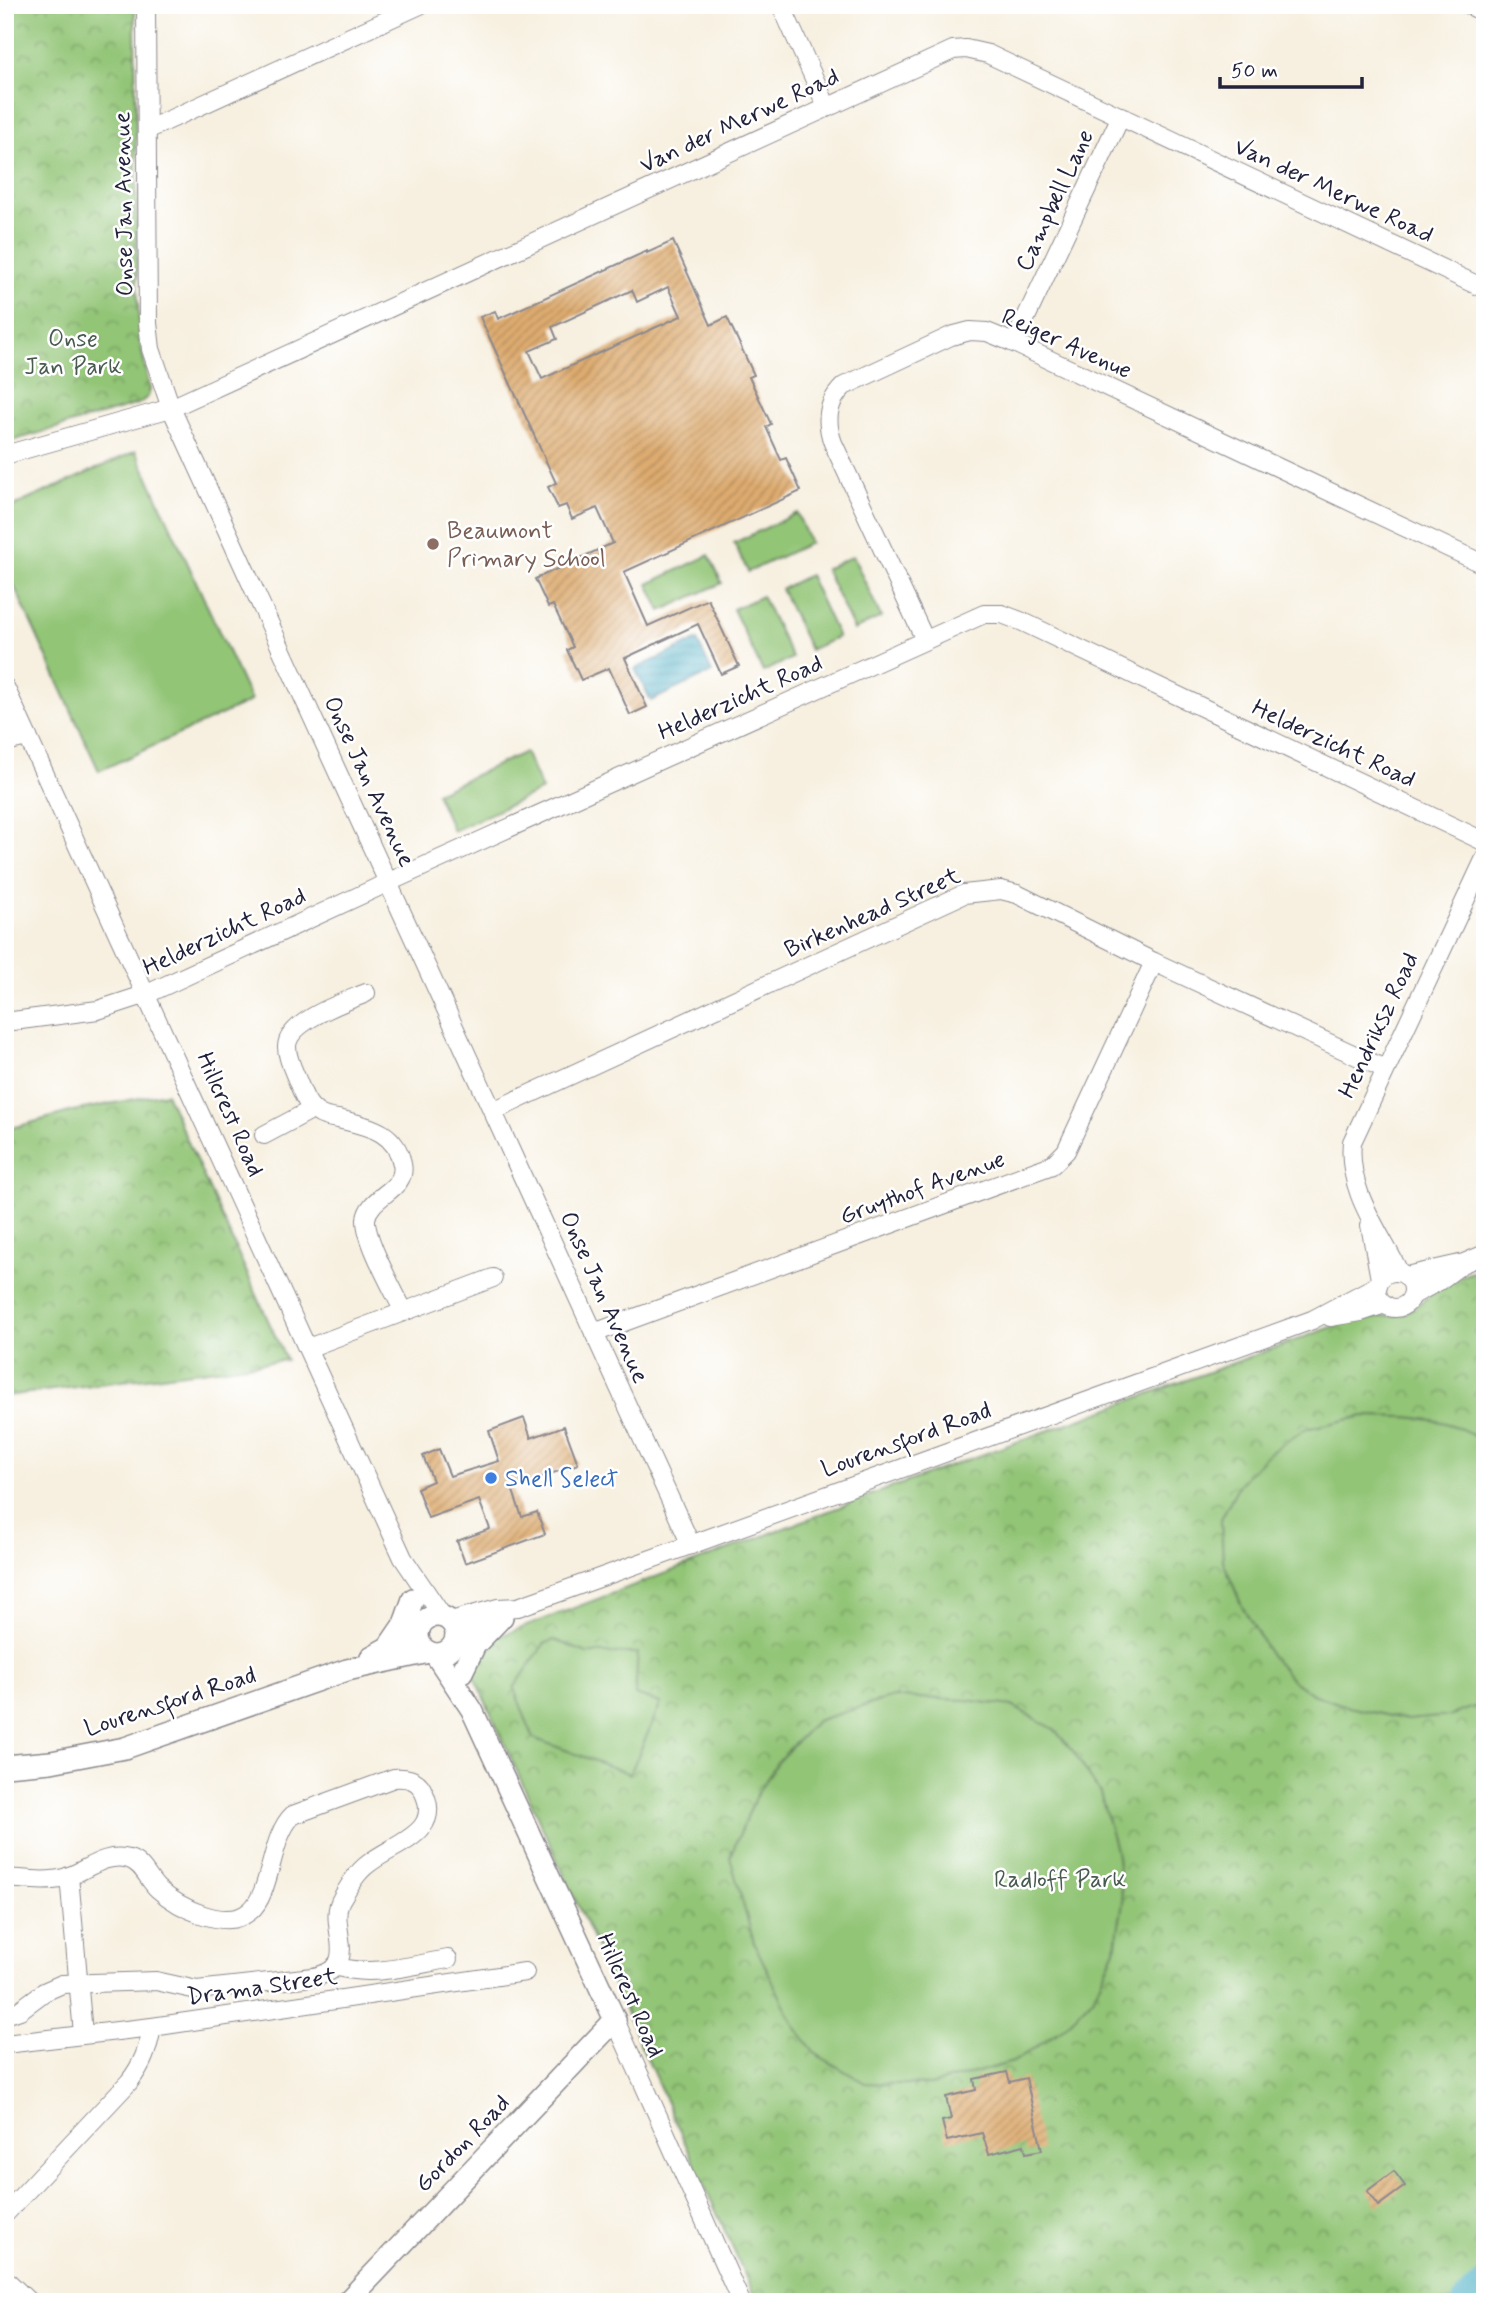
<svg xmlns="http://www.w3.org/2000/svg" width="1490" height="2307" viewBox="0 0 1490 2307" font-family="Mynerve,sans-serif">
<defs>
<pattern id="park-crowns" width="20" height="18" patternUnits="userSpaceOnUse" patternTransform="scale(1.75)"><rect width="20" height="18" fill="#92c576"/><path d="M2 6a3 3 0 1 1 6 0M12 15a3 3 0 1 1 6 0" fill="none" stroke="#77a062"/></pattern>
<pattern id="water-rules" width="6" height="5" patternUnits="userSpaceOnUse" patternTransform="scale(1.75)"><rect width="6" height="5" fill="#43abc2"/><path d="M0 2.5h6" fill="none" stroke="#388b9f"/></pattern>
<pattern id="building-hatch" width="6" height="6" patternUnits="userSpaceOnUse" patternTransform="scale(1.75)"><rect width="6" height="6" fill="#deac70"/><path d="M-1 1l2-2M0 6l6-6M5 7l2-2" fill="none" stroke="#b48c5d"/></pattern>
</defs>
<rect width="100%" height="100%" fill="#fff"/>
<filter id="ink" filterUnits="userSpaceOnUse"><feTurbulence type="fractalNoise" baseFrequency=".0143" numOctaves="2"/><feDisplacementMap in="SourceGraphic" scale="14" xChannelSelector="R" yChannelSelector="G"/><feConvolveMatrix kernelMatrix="1 2 1 2 8 2 1 2 1" color-interpolation-filters="sRGB"/></filter>
<filter id="wash" filterUnits="userSpaceOnUse"><feTurbulence type="fractalNoise" baseFrequency=".00686" numOctaves="4" result="noise"/><feDisplacementMap in="SourceGraphic" scale="28" xChannelSelector="R" yChannelSelector="G"/><feGaussianBlur stdDeviation="1.57" result="paint"/><feColorMatrix in="noise" values="0 0 0 0 0 0 0 0 0 0 0 0 0 0 0 0 0 1.4 0 .05"/><feComposite in="paint" operator="in"/></filter>
<g filter="url(#wash)">
<rect width="100%" height="100%" fill="#f7f0e0"/>
<!-- park -->
<g fill="url(#park-crowns)" stroke="#5a7458" stroke-width="2">
<path d="M5 5H135L137 282 140 341 150 390 148 397 138 404 5 443Z"/>
<path d="M166 1093 286 1360 5 1396V1130L73 1111Z"/>
<path d="M1485 1268V2288L1469 2302H757L472 1672 487 1641 871 1495 1351 1320 1405 1314 1452 1279Z"/>
</g>
<!-- pitch -->
<g fill="#92c576" stroke="#5a7458" stroke-width="2">
<path d="M136 451 251 701 99 771 5 566V510Z"/>
<path d="M797 513 810 543 748 572 734 543Z"/>
<path d="M709 555 722 583 661 611 648 584Z"/>
<path d="M853 556 881 617 854 630 825 569Z"/>
<path d="M809 575 838 637 810 650 781 589Z"/>
<path d="M762 596 792 658 763 672 733 609Z"/>
<path d="M525 752 542 790 453 831 436 793Z"/>
<path d="M1364 1416C1404 1417 1455 1414 1485 1446V1703L1449 1716 1407 1720 1349 1707 1312 1694 1292 1680 1270 1655 1241 1604 1223 1561 1221 1519 1239 1484 1268 1454 1305 1429Z"/>
<path d="M554 1640 587 1653H638L635 1695 661 1703 630 1774 533 1738 514 1688 544 1644Z"/>
<path d="M893 1697 966 1700 1012 1706 1054 1729 1073 1751 1100 1793 1116 1850 1123 1902 1115 1949 1093 1998 1063 2029 1013 2062 931 2085 865 2083 816 2054 795 2027 754 1943 730 1857 756 1796 778 1761 816 1721Z"/>
</g>
<!-- water -->
<path fill="url(#water-rules)" stroke="#32667e" stroke-width="2" d="M697 640 712 672 651 701 635 669Z"/>
<g fill="none" stroke-linecap="round" stroke-linejoin="round">
<!-- river -->
<path stroke="#43abc2" stroke-width="33" d="M1469 2302 1485 2288"/>
</g>
<g id="blocks">
<!-- building -->
<g fill="url(#building-hatch)" fill-rule="evenodd">
<path d="M673 241 711 325 727 317 754 375 749 377 771 424 766 427 781 460 786 458 801 491 624 572 648 626 708 599 739 666 721 674 698 624 625 658 647 707 630 715 609 668 581 680 567 650 573 647 553 605 548 607 535 579 613 543 597 508 572 519 566 505 558 508 548 487 556 483 480 317 495 311 498 319 647 251V253ZM668 287 681 316 542 379 529 351 557 339 552 327 632 290 637 302Z"/>
<path d="M524 1418 531 1438 564 1426 578 1464 512 1488 522 1517 537 1512 545 1534 465 1563 457 1541 490 1529 479 1500 428 1518 417 1488 433 1481 423 1456 439 1449 450 1476 499 1461 489 1431Z"/>
<path d="M1007 2072 1010 2082 1026 2078 1042 2150 1026 2153 1024 2145 989 2154 982 2133 947 2141 942 2121 951 2119 946 2097 976 2090 974 2079Z"/>
<path d="M1394 2171 1405 2186 1378 2206 1367 2191Z"/>
</g>
</g>
</g>
<g filter="url(#ink)">
<use href="#blocks" fill-opacity="0" stroke="#8c898e" stroke-width="2"/>
<g fill="none" stroke-linecap="round" stroke-linejoin="round">
<defs>
<g id="minor">
<path d="M146 5 148 323 151 349 171 408 691 1545"/>
<path d="M781 5 827 107"/>
<path d="M1469 5 1485 13"/>
<path d="M147 130 420 5"/>
<path d="M1014 343 1121 116"/>
<path d="M5 455 171 408 953 50 966 49 988 54 1485 289"/>
<path d="M925 640 833 443C825 421 827 402 844 386L951 336 970 331 987 332 1014 343 1485 565"/>
<path d="M5 687 403 1558 443 1617"/>
<path d="M5 742 28 737"/>
<path d="M366 993C345 1002 287 1021 287 1047 287 1057 292 1068 296 1077 301 1089 306 1106 318 1113 323 1117 331 1118 338 1119 366 1126 396 1130 402 1164 408 1190 369 1195 366 1219 365 1240 394 1291 404 1312"/>
<path d="M5 1022 98 1010 147 994 389 882 984 614H1002L1023 622 1485 842"/>
<path d="M493 1111 964 894 1001 890 1017 894 1154 962 1385 1069"/>
<path d="M264 1135 313 1109"/>
<path d="M1370 1225 1380 1279"/>
<path d="M1399 1272C1379 1230 1347 1191 1352 1142L1485 858"/>
<circle cx="1395" cy="1290" r="18"/>
<path d="M1407 1276 1464 1263 1485 1254"/>
<path d="M1413 1295 1439 1281 1458 1267"/>
<path d="M1330 1317 1361 1312 1385 1304"/>
<path d="M594 1333 1052 1165 1066 1151 1154 962"/>
<path d="M308 1348 493 1278"/>
<path d="M451 1621 498 1608 518 1607 538 1600 1312 1320 1378 1285"/>
<path d="M455 1641 491 1623"/>
<path d="M69 1876 83 2034"/>
<path d="M5 1878C24 1879 46 1883 64 1878 85 1872 104 1852 129 1859 143 1863 148 1880 158 1889 178 1907 226 1932 250 1911 272 1893 270 1836 293 1815L394 1778C405 1777 417 1779 422 1789 446 1833 394 1843 368 1864 357 1872 349 1886 342 1898 325 1925 365 1967 313 1977L197 1990 156 1981 62 1984 44 1992 20 2010 5 2015"/>
<path d="M335 1966C371 1978 412 1965 448 1959"/>
<path d="M615 2020 741 2302"/>
<path d="M5 2044 152 2027 525 1972"/>
<path d="M5 2214 129 2082C143 2064 148 2049 152 2027"/>
<path d="M5 2279 29 2302"/>
</g>
<g id="tertiary">
<circle cx="437" cy="1635" r="19"/>
<path d="M391 1643 404 1624 413 1599"/>
<path d="M371 1657 419 1630"/>
<path d="M462 1672 475 1645 502 1617"/>
<path d="M5 1766 51 1762 125 1748 347 1670 429 1652"/>
<path d="M347 2302 615 2020 472 1710 435 1654"/>
</g>
</defs>
<!-- minor casing -->
<use href="#minor" stroke="#8c898e" stroke-width="20"/>
<!-- tertiary casing -->
<use href="#tertiary" stroke="#8c898e" stroke-width="24"/>
<!-- minor -->
<use href="#minor" stroke="#fff" stroke-width="18"/>
<!-- tertiary -->
<use href="#tertiary" stroke="#fff" stroke-width="21"/>
</g>
</g>
<!-- markers -->
<circle fill="#8d6e63" stroke="#fff" stroke-width="2.5" cx="433" cy="544" r="7"/>
<circle fill="#3f7fe0" stroke="#fff" stroke-width="2.5" cx="491" cy="1478" r="7"/>
<g text-anchor="middle" stroke-width="5" stroke-linejoin="round" paint-order="stroke">
<!-- street labels -->
<g font-size="24" fill="#22223b" stroke="#fff">
<text transform="translate(739 120) rotate(-25)" y="8">Van der Merwe Road</text>
<text transform="translate(1334 190) rotate(25)" y="8">Van der Merwe Road</text>
<text transform="translate(1054 200) rotate(-65)" y="8">Campbell Lane</text>
<text transform="translate(123 204) rotate(-91)" y="8">Onse Jan Avenue</text>
<text transform="translate(1067 343) rotate(24)" y="8">Reiger Avenue</text>
<text transform="translate(740 697) rotate(-24)" y="8">Helderzicht Road</text>
<text transform="translate(1334 743) rotate(25)" y="8">Helderzicht Road</text>
<text transform="translate(370 781) rotate(65)" y="8">Onse Jan Avenue</text>
<text transform="translate(872 912) rotate(-24)" y="8">Birkenhead Street</text>
<text transform="translate(224 931) rotate(-25)" y="8">Helderzicht Road</text>
<text transform="translate(1378 1025) rotate(-65)" y="8">Hendriksz Road</text>
<text transform="translate(231 1114) rotate(66)" y="8">Hillcrest Road</text>
<text transform="translate(922 1187) rotate(-20)" y="8">Gruythof Avenue</text>
<text transform="translate(605 1297) rotate(66)" y="8">Onse Jan Avenue</text>
<text transform="translate(906 1439) rotate(-20)" y="8">Lourensford Road</text>
<text transform="translate(170 1701) rotate(-18)" y="8">Lourensford Road</text>
<text transform="translate(262 1986) rotate(-8)" y="8">Drama Street</text>
<text transform="translate(631 1995) rotate(66)" y="8">Hillcrest Road</text>
<text transform="translate(462 2143) rotate(-46)" y="8">Gordon Road</text>
</g>
<!-- park labels -->
<g font-size="24" fill="#495b50" stroke="#fff">
<text x="73" y="346">Onse<tspan x="73" dy="28">Jan Park</tspan></text>
<text x="1060" y="1887">Radloff Park</text>
</g>
<!-- education labels -->
<g font-size="24" fill="#785e54" stroke="#fff" text-anchor="start">
<text x="447" y="538">Beaumont<tspan x="447" dy="28">Primary School</tspan></text>
</g>
<!-- shop labels -->
<g font-size="24" fill="#366cbe" stroke="#fff" text-anchor="start">
<text x="505" y="1486">Shell Select</text>
</g>
</g>
<!-- margin -->
<rect width="1490" height="2307" fill="none" stroke="#fff" stroke-width="28"/>
<!-- scale -->
<path d="M1220 77v10h142v-10" fill="none" stroke="#22223b" stroke-width="3.5"/>
<text x="1231" y="77" font-size="21" fill="#22223b" stroke="#ffffff" stroke-width="5" paint-order="stroke">50 m</text>
</svg>
